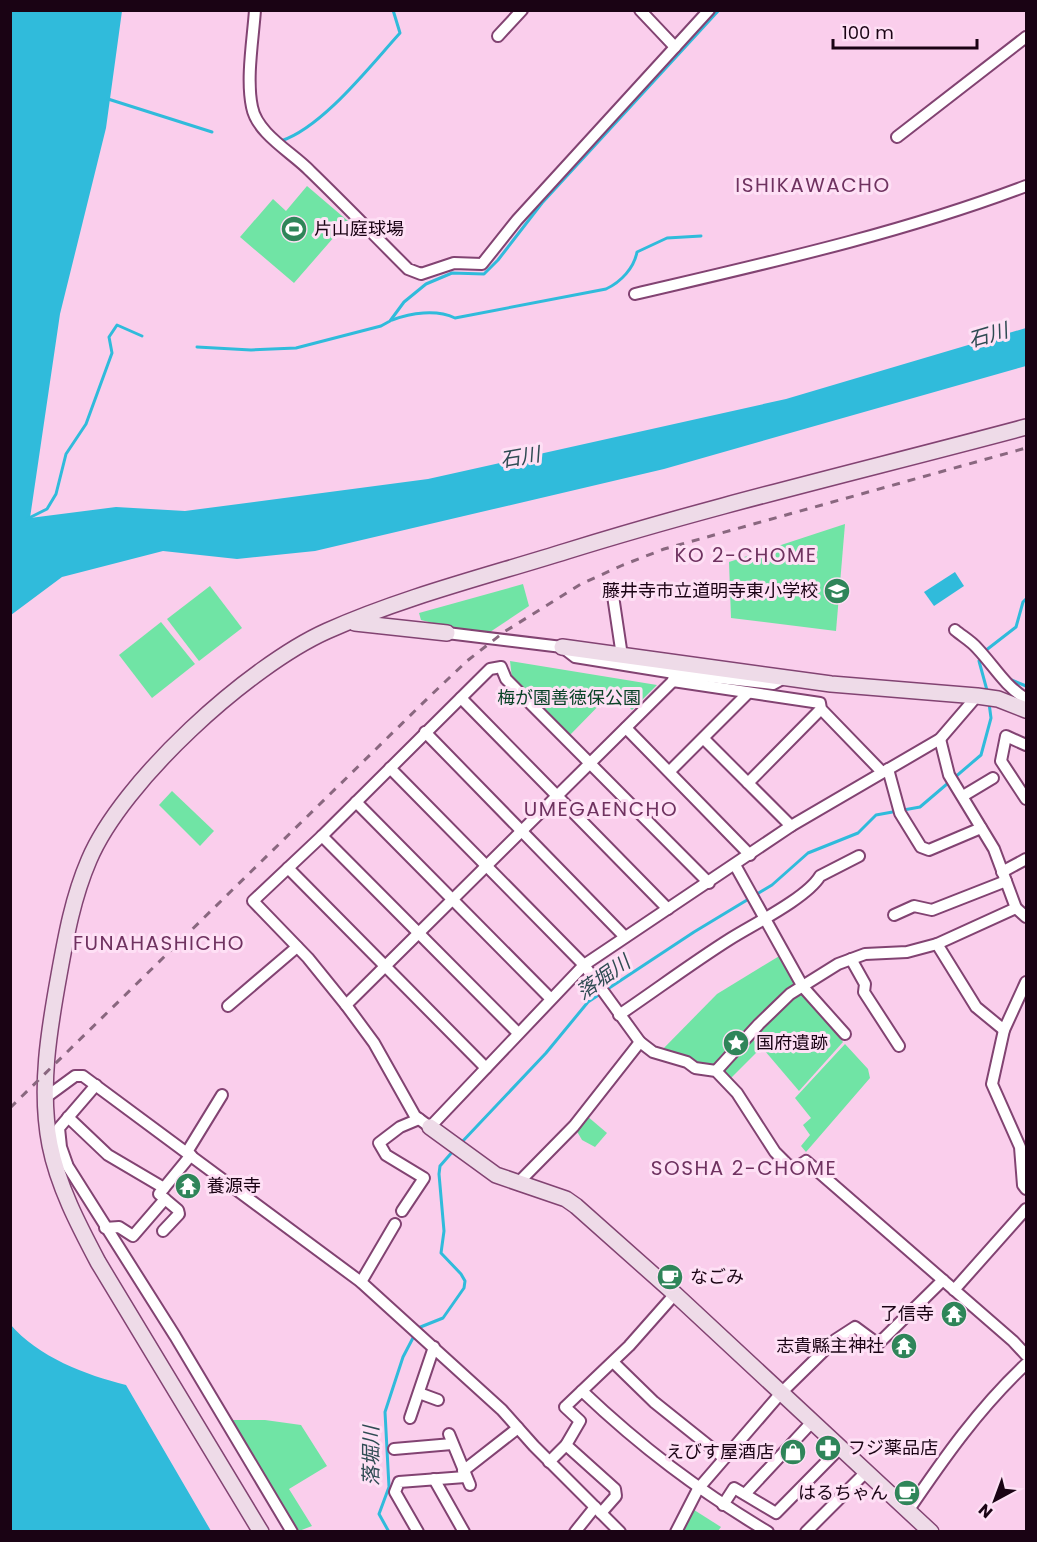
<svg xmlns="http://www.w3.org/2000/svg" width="1037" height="1542" viewBox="0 0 1037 1542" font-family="Poppins,'Noto Sans JP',sans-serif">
<rect width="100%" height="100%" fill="#faceec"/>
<!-- green -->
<g fill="#70e4a5">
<path d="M307 186 348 221 294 283 240 237 273 199 286 211Z"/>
<path d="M845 524 836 631 731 618 729 562Z"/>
<path d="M523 584 529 606 484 636 421 620 419 613Z"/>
<path d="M210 586 242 628 199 661 167 619Z"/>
<path d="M161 622 195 664 152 698 119 655Z"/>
<path d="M510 661 657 685 632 710 613 691 569 736 512 678Z"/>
<path d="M172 791 214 831 200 846 159 805Z"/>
<path d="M781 955 800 985 716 1067H703L660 1052 717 994Z"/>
<path d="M803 994 843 1042 799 1091 753 1037 791 999Z"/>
<path d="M750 1036 761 1048 729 1080 720 1070Z"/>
<path d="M845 1044 868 1069 870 1078 806 1152 801 1146 810 1135 803 1125 811 1118 795 1098Z"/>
<path d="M587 1116 607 1133 595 1147 582 1140 575 1128Z"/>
<path d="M231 1420H265L301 1425 327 1466 289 1489 312 1526 299 1531Z"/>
<path d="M691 1508 721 1527 718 1531 681 1532Z"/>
</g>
<!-- water -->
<g fill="#30bbdb">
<path d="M11 10 122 11 106 128 60 314 30 518 116 507 185 511 428 479 786 399 1026 328V366L664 469 315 551 237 559 163 551 62 577 11 615Z"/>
<path d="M955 572 964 586 934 606 924 592Z"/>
<path d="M10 1324C38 1357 86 1375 126 1385L211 1531H11Z"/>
</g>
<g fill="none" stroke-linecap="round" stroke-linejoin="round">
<!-- stream -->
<g stroke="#30bbdb" stroke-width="3">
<path d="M108 99 212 132"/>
<path d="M281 141C323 127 370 66 400 33L393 10"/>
<path d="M392 320C411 313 436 309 455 318L606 289C621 282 634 268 637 252L667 238 701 236"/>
<path d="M197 347 251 350 296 348 381 326 390 321 404 302 426 284 452 273 484 274 498 260 542 203 719 10"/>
<path d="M27 519 47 509 56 494 66 454 86 424 112 353 109 337 117 325 142 336"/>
<path d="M985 651 1016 627 1023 602 1026 599"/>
<path d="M982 657 979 661 988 694"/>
<path d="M1009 679 1026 686"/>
<path d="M461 1143 546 1053 588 1002 694 932 772 885 808 853 858 833 876 815 920 807 981 755 991 718 989 703"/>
<path d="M418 1328 443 1318 464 1288 465 1281 461 1274 441 1253 444 1231 439 1174 440 1166 454 1150"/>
<path d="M389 1532 379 1514 389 1487 385 1412 403 1357 415 1334"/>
</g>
<defs>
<g id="street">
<path d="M255 10C253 39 246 79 252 107 257 134 293 153 310 171 343 203 375 236 408 269L421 274 454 263 482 264 517 220 709 10"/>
<path d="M640 10 675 47"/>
<path d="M498 36 522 10"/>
<path d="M897 137 1026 37"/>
<path d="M635 294C767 263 899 234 1026 186"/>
<path d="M612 589 622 656"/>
<path d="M955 630C962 636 971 641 977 648 995 667 1003 684 1026 699"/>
<path d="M447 633 562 647 575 657 674 673 773 684 784 678"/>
<path d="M674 675 673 681 820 703 821 709 882 772"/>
<path d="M461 698 668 909"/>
<path d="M626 728 750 855"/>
<path d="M425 732 625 937"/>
<path d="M704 739 791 826"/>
<path d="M940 739 949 775 994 849 1016 908 1026 917"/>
<path d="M1026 745 1006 736 1001 761 1026 799"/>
<path d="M390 768 584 965 640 1042 653 1052 687 1062 695 1068 716 1071 737 1093 775 1152 788 1165 797 1167 806 1161 1013 1341 1026 1355"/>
<path d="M888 769 900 813 921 847 929 850 981 828"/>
<path d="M670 771 748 693"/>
<path d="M748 783 821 709"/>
<path d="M963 796 993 778"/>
<path d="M356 802 550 998"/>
<path d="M322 836 518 1033"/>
<path d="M735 865 803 987 845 1034"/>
<path d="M288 868 486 1068"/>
<path d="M1002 872 1026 859"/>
<path d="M709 883 506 679 501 667 490 669 322 836 253 901 308 958 346 1005 374 1043 415 1116 430 1127 584 965 791 826 940 739 977 696"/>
<path d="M894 915 914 906 932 910 1006 881"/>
<path d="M937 944 976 1007 1004 1030"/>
<path d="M851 959 865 984 864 992 899 1046"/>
<path d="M1026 982 1004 1030 992 1084 1020 1147 1023 1185 1026 1189"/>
<path d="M346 1005 673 681"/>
<path d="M228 1006 297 947"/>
<path d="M619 1015C656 990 692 963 730 939 752 925 807 898 820 876L859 856"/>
<path d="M716 1071 759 1024 790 994 838 964 865 954 907 952 937 944 1016 908"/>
<path d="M45 1098 75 1076H83L361 1282 502 1410 534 1446 620 1532"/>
<path d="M68 1117 108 1155 164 1188"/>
<path d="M187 1152 222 1095"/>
<path d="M53 1155 67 1165 175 1336 292 1532"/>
<path d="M67 1164 61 1147 59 1128 96 1085"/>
<path d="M518 1183 574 1126 640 1042"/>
<path d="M402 1211 424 1178 386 1155 379 1143 400 1127 419 1119"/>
<path d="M105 1228 119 1227 133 1236 165 1199"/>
<path d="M163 1231 179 1214 178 1210 159 1194 191 1155"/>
<path d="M361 1282 395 1224"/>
<path d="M954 1290 1026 1209"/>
<path d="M613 1362 654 1402 724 1458"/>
<path d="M582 1391C641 1447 698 1490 768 1532"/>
<path d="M419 1393 438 1400"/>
<path d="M410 1418 434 1347"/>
<path d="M449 1434 470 1485"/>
<path d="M566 1445 615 1489 616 1496 601 1513"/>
<path d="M394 1449 452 1444"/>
<path d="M549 1462 566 1445 580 1421 565 1407 629 1346 675 1294"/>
<path d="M463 1471 518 1428"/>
<path d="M434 1479 464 1532"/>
<path d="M745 1494 812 1422"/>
<path d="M723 1505 734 1488 776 1513 840 1448"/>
<path d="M908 1511C944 1458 979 1408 1026 1364"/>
<path d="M418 1532 395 1492 399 1482 465 1477"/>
<path d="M575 1532 595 1507"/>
<path d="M676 1532 698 1489 781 1393 835 1340 855 1327 878 1344 943 1280"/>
<path d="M806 1532 866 1472"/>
</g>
<g id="secondary">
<path d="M355 623 447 633"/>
<path d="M562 647 831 684 977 696 998 699 1026 710"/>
<path d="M430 1127 496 1175 566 1199 576 1206 675 1294 931 1532"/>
<path d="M261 1532 98 1262C79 1226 58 1186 50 1145 39 1089 49 1030 59 975 66 936 73 897 89 860 122 781 249 666 327 631 403 597 487 576 567 551 718 504 873 468 1026 427"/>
</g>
</defs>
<!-- street casing -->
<use href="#street" stroke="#824372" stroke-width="14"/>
<!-- secondary casing -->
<use href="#secondary" stroke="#824372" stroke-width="18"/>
<!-- street -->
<use href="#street" stroke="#fff" stroke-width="10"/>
<!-- secondary -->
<use href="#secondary" stroke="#eedbe8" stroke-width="15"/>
<!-- rail -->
<path stroke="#89677f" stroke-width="3" stroke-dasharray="8 8" stroke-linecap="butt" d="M10 1108 428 698 467 661 504 632 581 584 623 565 664 549 1026 448"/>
</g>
<!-- icons -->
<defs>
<symbol id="stadium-disc" viewBox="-11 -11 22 22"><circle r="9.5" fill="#2f8559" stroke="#fee0f5"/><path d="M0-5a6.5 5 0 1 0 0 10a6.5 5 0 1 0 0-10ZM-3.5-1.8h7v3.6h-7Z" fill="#fff"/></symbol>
<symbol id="school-disc" viewBox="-11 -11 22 22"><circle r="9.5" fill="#2f8559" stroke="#fee0f5"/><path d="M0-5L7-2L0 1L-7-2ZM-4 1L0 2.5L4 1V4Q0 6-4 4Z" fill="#fff"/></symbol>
<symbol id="sight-disc" viewBox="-11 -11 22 22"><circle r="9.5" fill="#2f8559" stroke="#fee0f5"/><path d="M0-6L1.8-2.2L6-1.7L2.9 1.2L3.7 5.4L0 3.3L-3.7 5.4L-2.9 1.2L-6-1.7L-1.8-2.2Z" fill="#fff"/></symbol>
<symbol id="temple-disc" viewBox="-11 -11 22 22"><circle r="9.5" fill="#2f8559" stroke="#fee0f5"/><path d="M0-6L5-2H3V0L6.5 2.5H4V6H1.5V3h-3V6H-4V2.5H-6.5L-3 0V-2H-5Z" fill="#fff"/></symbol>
<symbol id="cafe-disc" viewBox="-11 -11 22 22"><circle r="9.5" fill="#2f8559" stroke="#fee0f5"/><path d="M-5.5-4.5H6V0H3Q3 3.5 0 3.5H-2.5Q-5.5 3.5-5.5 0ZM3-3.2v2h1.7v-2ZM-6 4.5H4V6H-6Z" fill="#fff"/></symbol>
<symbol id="pharmacy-disc" viewBox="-11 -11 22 22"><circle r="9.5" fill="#2f8559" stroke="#fee0f5"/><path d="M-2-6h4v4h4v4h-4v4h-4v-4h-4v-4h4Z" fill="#fff"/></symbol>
<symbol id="shop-disc" viewBox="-11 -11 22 22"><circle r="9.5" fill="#2f8559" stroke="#fee0f5"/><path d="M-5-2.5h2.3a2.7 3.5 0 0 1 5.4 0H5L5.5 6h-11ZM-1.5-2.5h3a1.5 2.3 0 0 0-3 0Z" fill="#fff"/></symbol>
</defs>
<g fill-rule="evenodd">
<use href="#stadium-disc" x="279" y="214" width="30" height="30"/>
<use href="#school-disc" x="822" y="576" width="30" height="30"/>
<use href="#sight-disc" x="721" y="1028" width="30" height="30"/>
<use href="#temple-disc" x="173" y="1171" width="30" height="30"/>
<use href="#cafe-disc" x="655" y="1262" width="30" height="30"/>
<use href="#temple-disc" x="939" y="1299" width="30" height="30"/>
<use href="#temple-disc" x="889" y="1331" width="30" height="30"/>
<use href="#pharmacy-disc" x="813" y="1433" width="30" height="30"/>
<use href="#shop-disc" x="778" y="1437" width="30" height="30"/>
<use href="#cafe-disc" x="892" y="1478" width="30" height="30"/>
</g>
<g text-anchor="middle" stroke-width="6" stroke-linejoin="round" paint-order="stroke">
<!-- poi labels -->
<g font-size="18" fill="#1a0314" stroke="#fee0f5" text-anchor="start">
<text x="314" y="235">片山庭球場</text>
<text x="818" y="597" text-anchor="end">藤井寺市立道明寺東小学校</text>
<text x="756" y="1049">国府遺跡</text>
<text x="207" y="1192">養源寺</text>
<text x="690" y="1283">なごみ</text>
<text x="934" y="1320" text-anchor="end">了信寺</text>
<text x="884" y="1352" text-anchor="end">志貴縣主神社</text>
<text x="848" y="1454">フジ薬品店</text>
<text x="774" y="1458" text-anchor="end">えびす屋酒店</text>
<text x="888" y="1499" text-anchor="end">はるちゃん</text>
</g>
<!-- park labels -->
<g font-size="18" fill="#0a4227" stroke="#fee0f5">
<text x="569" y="704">梅が園善徳保公園</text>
</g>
<!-- neighbourhood labels -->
<g font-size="20" letter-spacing="1.5" fill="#6f3260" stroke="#fee0f5">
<text x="813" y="192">ISHIKAWACHO</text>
<text x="746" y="562">KO 2-CHOME</text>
<text x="601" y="816">UMEGAENCHO</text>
<text x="159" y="950">FUNAHASHICHO</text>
<text x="744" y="1175">SOSHA 2-CHOME</text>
</g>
<!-- water labels -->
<g font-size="20" font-style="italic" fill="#2f4b53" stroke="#fee0f5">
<text transform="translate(988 335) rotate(-16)" y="7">石川</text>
<text transform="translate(520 457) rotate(-10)" y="7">石川</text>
<text transform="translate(603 977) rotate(-35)" y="7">落堀川</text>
<text transform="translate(371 1456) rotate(-90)" y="7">落堀川</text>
</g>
</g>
<!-- border -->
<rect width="1037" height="1542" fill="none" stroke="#1a0314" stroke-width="24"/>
<!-- north arrow -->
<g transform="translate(995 1500) rotate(221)" stroke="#fee0f5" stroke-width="4.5" paint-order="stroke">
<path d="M0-4.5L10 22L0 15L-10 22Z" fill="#1a0314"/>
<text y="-9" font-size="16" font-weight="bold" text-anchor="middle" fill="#1a0314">N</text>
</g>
<!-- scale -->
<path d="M833 39v9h144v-9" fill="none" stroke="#1a0314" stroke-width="3"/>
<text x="842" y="39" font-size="18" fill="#1a0314" stroke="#fee0f5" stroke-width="4.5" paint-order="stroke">100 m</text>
</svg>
